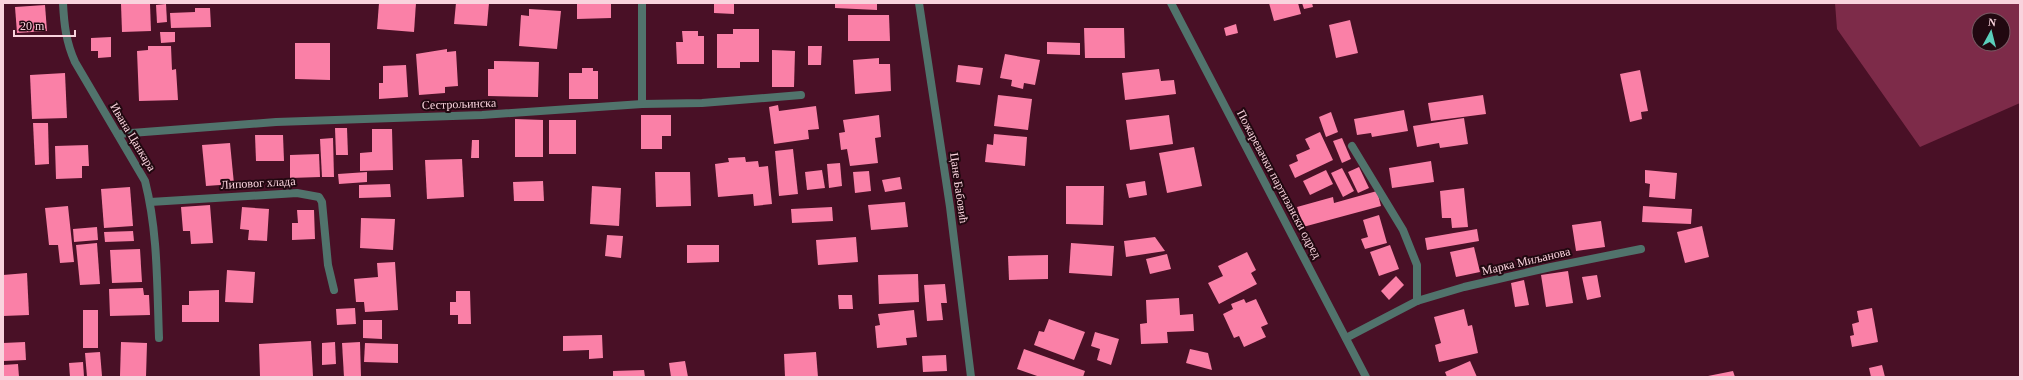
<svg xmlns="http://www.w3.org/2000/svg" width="2023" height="380" viewBox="0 0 2023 380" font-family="'Times New Roman',serif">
<rect width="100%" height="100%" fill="#491026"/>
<!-- green -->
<path fill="#7d2b49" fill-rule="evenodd" d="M1835 3H2020V103L1920 147 1837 29ZM1979 20H2003V44H1979Z"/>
<!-- building -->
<g fill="#fa80a7">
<path d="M379 3H416L414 32 377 29Z"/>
<path d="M456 3H489L487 26 454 24Z"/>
<path d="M577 3H611V18L577 19Z"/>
<path d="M714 3H734V14L714 13Z"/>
<path d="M835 3H877V10L835 8Z"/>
<path d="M1269 3H1298L1301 14 1274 21Z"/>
<path d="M1302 3H1312L1313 7 1304 9Z"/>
<path d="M121 4H150L151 31 122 32Z"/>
<path d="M166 4 167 22 157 23 156 5Z"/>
<path d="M45 5 47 31 17 33 15 7Z"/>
<path d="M195 8H210L211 27 171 28 170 13 195 12Z"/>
<path d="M529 9 561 11 557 49 519 46 521 15 529 16Z"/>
<path d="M848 15H889L890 41H848Z"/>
<path d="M1350 20 1358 53 1336 58 1329 25Z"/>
<path d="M1236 24 1238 33 1226 36 1224 28Z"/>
<path d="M1084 28H1124L1125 58H1085Z"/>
<path d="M733 29H759V62H740V68H717V34H733Z"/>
<path d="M682 31H698V36H704V64H677L676 42H683Z"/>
<path d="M160 32H175V42L161 43Z"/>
<path d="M111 37V57L98 58V51H91V38Z"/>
<path d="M1047 42 1080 43V55L1047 54Z"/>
<path d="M295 43H330V80L295 79Z"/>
<path d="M148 46H171L172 70 176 69 178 100 139 101 137 51 148 50Z"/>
<path d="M808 46H822L821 65H808Z"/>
<path d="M447 49V52L456 51 458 86 445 87V93L419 95 416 54Z"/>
<path d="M772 50 795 51 794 87H772Z"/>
<path d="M1005 54 1040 60 1035 85 1024 83 1023 89 1011 86 1012 80 1000 78Z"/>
<path d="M879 58V64H890L891 91 855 94 853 60Z"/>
<path d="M494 61 539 62 538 97 488 96V69H494Z"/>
<path d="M406 65 408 97 379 99V83H383V66Z"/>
<path d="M958 65 983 68 980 85 956 82Z"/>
<path d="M582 68H593V71H598V99H569V73H582Z"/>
<path d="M1159 69 1161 81 1174 80 1176 94 1125 100 1122 73Z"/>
<path d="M1640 70 1648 111 1641 112 1642 119 1630 122 1620 74Z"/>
<path d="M65 73 67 118 32 119 30 75Z"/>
<path d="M998 95 1032 99 1028 130 994 126Z"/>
<path d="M1483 95 1486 114 1431 121 1428 103Z"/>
<path d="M778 105 779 111 816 106 819 129 808 130 809 139 774 144 769 107Z"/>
<path d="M1404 110 1408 131 1372 137 1371 133 1357 135 1354 119Z"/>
<path d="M1331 112 1338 132 1326 137 1319 117Z"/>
<path d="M641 115H671V136H662V149H641Z"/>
<path d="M879 115 881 137 875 138 878 163 850 166 847 149 841 150 839 133 845 132 843 120Z"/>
<path d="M1169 115 1173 144 1130 150 1126 120Z"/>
<path d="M1464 118 1468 144 1440 148 1439 143 1417 147 1413 126Z"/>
<path d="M515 119 543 120V157H515Z"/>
<rect x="549" y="120" width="27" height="34"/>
<path d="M33 123H48L49 164 35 165Z"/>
<path d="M335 128H347L348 155H336Z"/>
<path d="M372 129H392L393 170 360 171V153L372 152Z"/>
<path d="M1320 132 1333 160 1295 178 1289 165 1298 161 1296 155 1310 149 1305 139Z"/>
<path d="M994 134 1027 137 1025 166 985 162 987 144 993 145Z"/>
<path d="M255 135H283L284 161H256Z"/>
<path d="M333 138 334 177H322L320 139Z"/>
<path d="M1342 138 1351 159 1342 163 1333 141Z"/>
<path d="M472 140H479V158H471Z"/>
<path d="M230 143 234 184 206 186 202 145Z"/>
<path d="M88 145 89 166H82V178L56 179 55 146Z"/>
<path d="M1194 147 1202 186 1167 193 1159 153Z"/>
<path d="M793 149 798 194 779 196 775 151Z"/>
<path d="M319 154 320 177 290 178V155Z"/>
<path d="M745 157 746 162 758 161 759 167 768 166 772 204 754 206 753 194 718 197 715 164 729 162 728 158Z"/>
<path d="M462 159 464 197 427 199 425 160Z"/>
<path d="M1431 161 1434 182 1392 188 1389 168Z"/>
<path d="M840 163 842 186 829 188 827 164Z"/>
<path d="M1359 167 1369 188 1358 193 1348 172Z"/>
<path d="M1342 168 1354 191 1343 197 1331 173Z"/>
<path d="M822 170 825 188 807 190 805 172Z"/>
<path d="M1326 170 1333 184 1310 195 1303 181Z"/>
<path d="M1645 170 1677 173 1675 199 1649 197 1650 184 1645 183Z"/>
<path d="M869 171 871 191 855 193 853 172Z"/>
<path d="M367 172V182L339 184 338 174Z"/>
<path d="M655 172H690L691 206 656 207Z"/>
<path d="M900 177 902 189 885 192 882 180Z"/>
<path d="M543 181 544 201H514L513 182Z"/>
<path d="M1145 181 1147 195 1129 198 1126 184Z"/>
<path d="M390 184 391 197 359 198V185Z"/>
<path d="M592 186 621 188 619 226 590 224Z"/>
<path d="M1066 186H1104L1103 225 1066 224Z"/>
<path d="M130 187 133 226 104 228 101 189Z"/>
<path d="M1464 188 1468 227 1452 228 1451 218H1442L1440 191Z"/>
<path d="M1377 191 1381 206 1303 227 1297 207 1333 197 1334 203Z"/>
<path d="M905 202 908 227 871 230 868 205Z"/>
<path d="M210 205 213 243 191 244 190 231H183L181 207Z"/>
<path d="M68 206 74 262 60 263 58 245H49L45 208Z"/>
<path d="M1643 206 1692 209 1691 224 1642 222Z"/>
<path d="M242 207 269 209 267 241 248 240 249 230 240 229Z"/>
<path d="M832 207 833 221 792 223 791 209Z"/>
<path d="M297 210H314L315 239 292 240V223H298Z"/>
<path d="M1379 215 1387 243 1365 249 1361 239 1368 237 1363 220Z"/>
<path d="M361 218 395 219 393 250 360 248Z"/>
<path d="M1601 221 1605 247 1576 251 1572 225Z"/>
<path d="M1702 226 1709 257 1685 263 1677 232Z"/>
<path d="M97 227 98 240 74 242 73 229Z"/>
<path d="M1477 229 1479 241 1427 250 1425 238Z"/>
<path d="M133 231 134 241 105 242 104 232Z"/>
<path d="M607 235 623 236 621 258 605 256Z"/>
<path d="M856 237 858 262 818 265 816 240Z"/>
<path d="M1155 237 1165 251 1126 257 1124 241Z"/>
<path d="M97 243 100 284 80 285 76 245Z"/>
<path d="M1071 243 1114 246 1112 276 1069 273Z"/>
<path d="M687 245H719V262L687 263Z"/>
<path d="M1390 245 1399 269 1379 276 1370 252Z"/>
<path d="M1474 247 1480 272 1456 277 1450 252Z"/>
<path d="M140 249 142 282 112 283 110 250Z"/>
<path d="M1247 252 1256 270 1251 273 1257 284 1219 304 1208 283 1223 276 1218 266Z"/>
<path d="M1167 254 1171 269 1150 274 1146 259Z"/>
<path d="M1048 255V279L1009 280 1008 256Z"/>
<path d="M395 262 398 310 365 312 364 302H356L354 279 378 277 377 263Z"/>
<path d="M227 270 255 272 253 303 225 302Z"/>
<path d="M1568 271 1573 303 1546 307 1541 275Z"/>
<path d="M27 273 29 315 3 316V275Z"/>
<path d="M918 274 919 302 879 304 878 275Z"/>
<path d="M1597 275 1601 297 1587 300 1582 277Z"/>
<path d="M1396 276 1404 285 1389 300 1381 291Z"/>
<path d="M1524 280 1529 305 1515 307 1511 283Z"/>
<path d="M945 284 947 303H941L943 320 927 321 924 285Z"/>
<path d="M143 288 144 295H149L150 315 110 316 109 289Z"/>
<path d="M219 290V322H182V305H189V291Z"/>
<path d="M456 291H470L471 324H458V315H450V302H456Z"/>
<path d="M838 295H852L853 309H839Z"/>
<path d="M1179 298 1180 315 1193 314 1194 331 1167 332 1168 343 1141 344 1140 324 1147 323 1146 300Z"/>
<path d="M1244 299 1246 303 1256 299 1268 324 1261 327 1266 337 1244 347 1239 336 1234 338 1223 314 1233 309 1231 304Z"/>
<path d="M355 308 356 324 337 325 336 309Z"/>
<path d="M1872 308 1878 342 1852 347 1850 336 1854 335 1852 324 1859 322 1857 311Z"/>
<path d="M1464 309 1468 326 1472 325 1478 353 1439 362 1435 345 1441 343 1434 317Z"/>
<rect x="83" y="310" width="15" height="38"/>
<path d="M914 310 917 337 906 338 907 345 877 348 875 326 880 325 878 314Z"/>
<path d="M1049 319 1085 332 1074 360 1034 345 1039 331 1044 332Z"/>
<path d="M363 320H382V339L363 338Z"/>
<path d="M1095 332 1119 339 1111 365 1097 360 1100 349 1091 346Z"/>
<path d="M602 335 603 358 589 359V350L563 351V336Z"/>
<path d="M311 341 313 376 260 377 259 344Z"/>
<path d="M25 342 26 360 3 361V343Z"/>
<path d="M121 342 147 343 146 377 120 376Z"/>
<path d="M335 342 336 364 322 365V343Z"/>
<path d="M360 342 361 377H344L342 343Z"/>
<path d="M365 343 398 344V363L364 362Z"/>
<path d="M1024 349 1085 371 1083 377H1040L1017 369Z"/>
<path d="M1190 349 1208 353 1212 370 1186 363Z"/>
<path d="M100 352 102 376 87 377 85 353Z"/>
<path d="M816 352 818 377H785L784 354Z"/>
<path d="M946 355 947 371 923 372 922 356Z"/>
<path d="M685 361 688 377H671L669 363Z"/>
<path d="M1470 361 1477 377H1447L1445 372Z"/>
<path d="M83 362 84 377H70L69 363Z"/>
<path d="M18 364 19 377H3V365Z"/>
<path d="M1882 365 1885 377H1871L1869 368Z"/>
<path d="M644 370 645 377H613V371Z"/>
<path d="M1733 371 1735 377H1709L1708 376Z"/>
</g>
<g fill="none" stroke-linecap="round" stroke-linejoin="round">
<!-- minor -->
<g stroke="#51736c" stroke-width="8">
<path d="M63 3C64 24 66 42 75 62L145 181C158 232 157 286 159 338"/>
<path d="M642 3V104"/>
<path d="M919 3 950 207 971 377"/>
<path d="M118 134 276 122 482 115 642 104 702 103 801 95"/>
<path d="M1352 146 1403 230 1417 265V301"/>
<path d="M150 202 297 193 319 197 322 202 328 265 334 290"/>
<path d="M1346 338 1417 301 1464 287 1551 267 1641 249"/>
</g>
<!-- tertiary -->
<path stroke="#51736c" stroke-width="8" d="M1171 3 1366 377"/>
</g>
<g text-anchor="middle" stroke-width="4" stroke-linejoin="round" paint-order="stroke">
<!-- street labels -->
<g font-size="12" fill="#f9d3dd" stroke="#210810">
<text transform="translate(459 104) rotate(-2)" y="4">Сестрољинска</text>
<text transform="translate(133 137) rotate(59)" y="4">Ивана Цанкара</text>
<text transform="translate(258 183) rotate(-3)" y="4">Липовог хлада</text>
<text transform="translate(1279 184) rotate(62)" y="4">Пожаревачки партизански одред</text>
<text transform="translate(959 188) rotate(82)" y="4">Цане Бабовић</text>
<text transform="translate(1526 261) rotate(-13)" y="4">Марка Миљанова</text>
</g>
</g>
<!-- border -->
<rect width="2023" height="380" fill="none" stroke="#f9d3dd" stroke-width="8"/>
<!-- north arrow -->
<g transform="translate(1991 32) rotate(7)"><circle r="19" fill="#210810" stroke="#775962"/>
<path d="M0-3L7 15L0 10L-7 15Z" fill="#5bcebb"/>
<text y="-6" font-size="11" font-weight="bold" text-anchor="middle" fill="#f9d3dd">N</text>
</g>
<!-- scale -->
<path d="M14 30v6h61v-6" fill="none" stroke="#f9d3dd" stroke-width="2"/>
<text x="20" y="30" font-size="12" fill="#f9d3dd" stroke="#210810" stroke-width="3" paint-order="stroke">20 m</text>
</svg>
